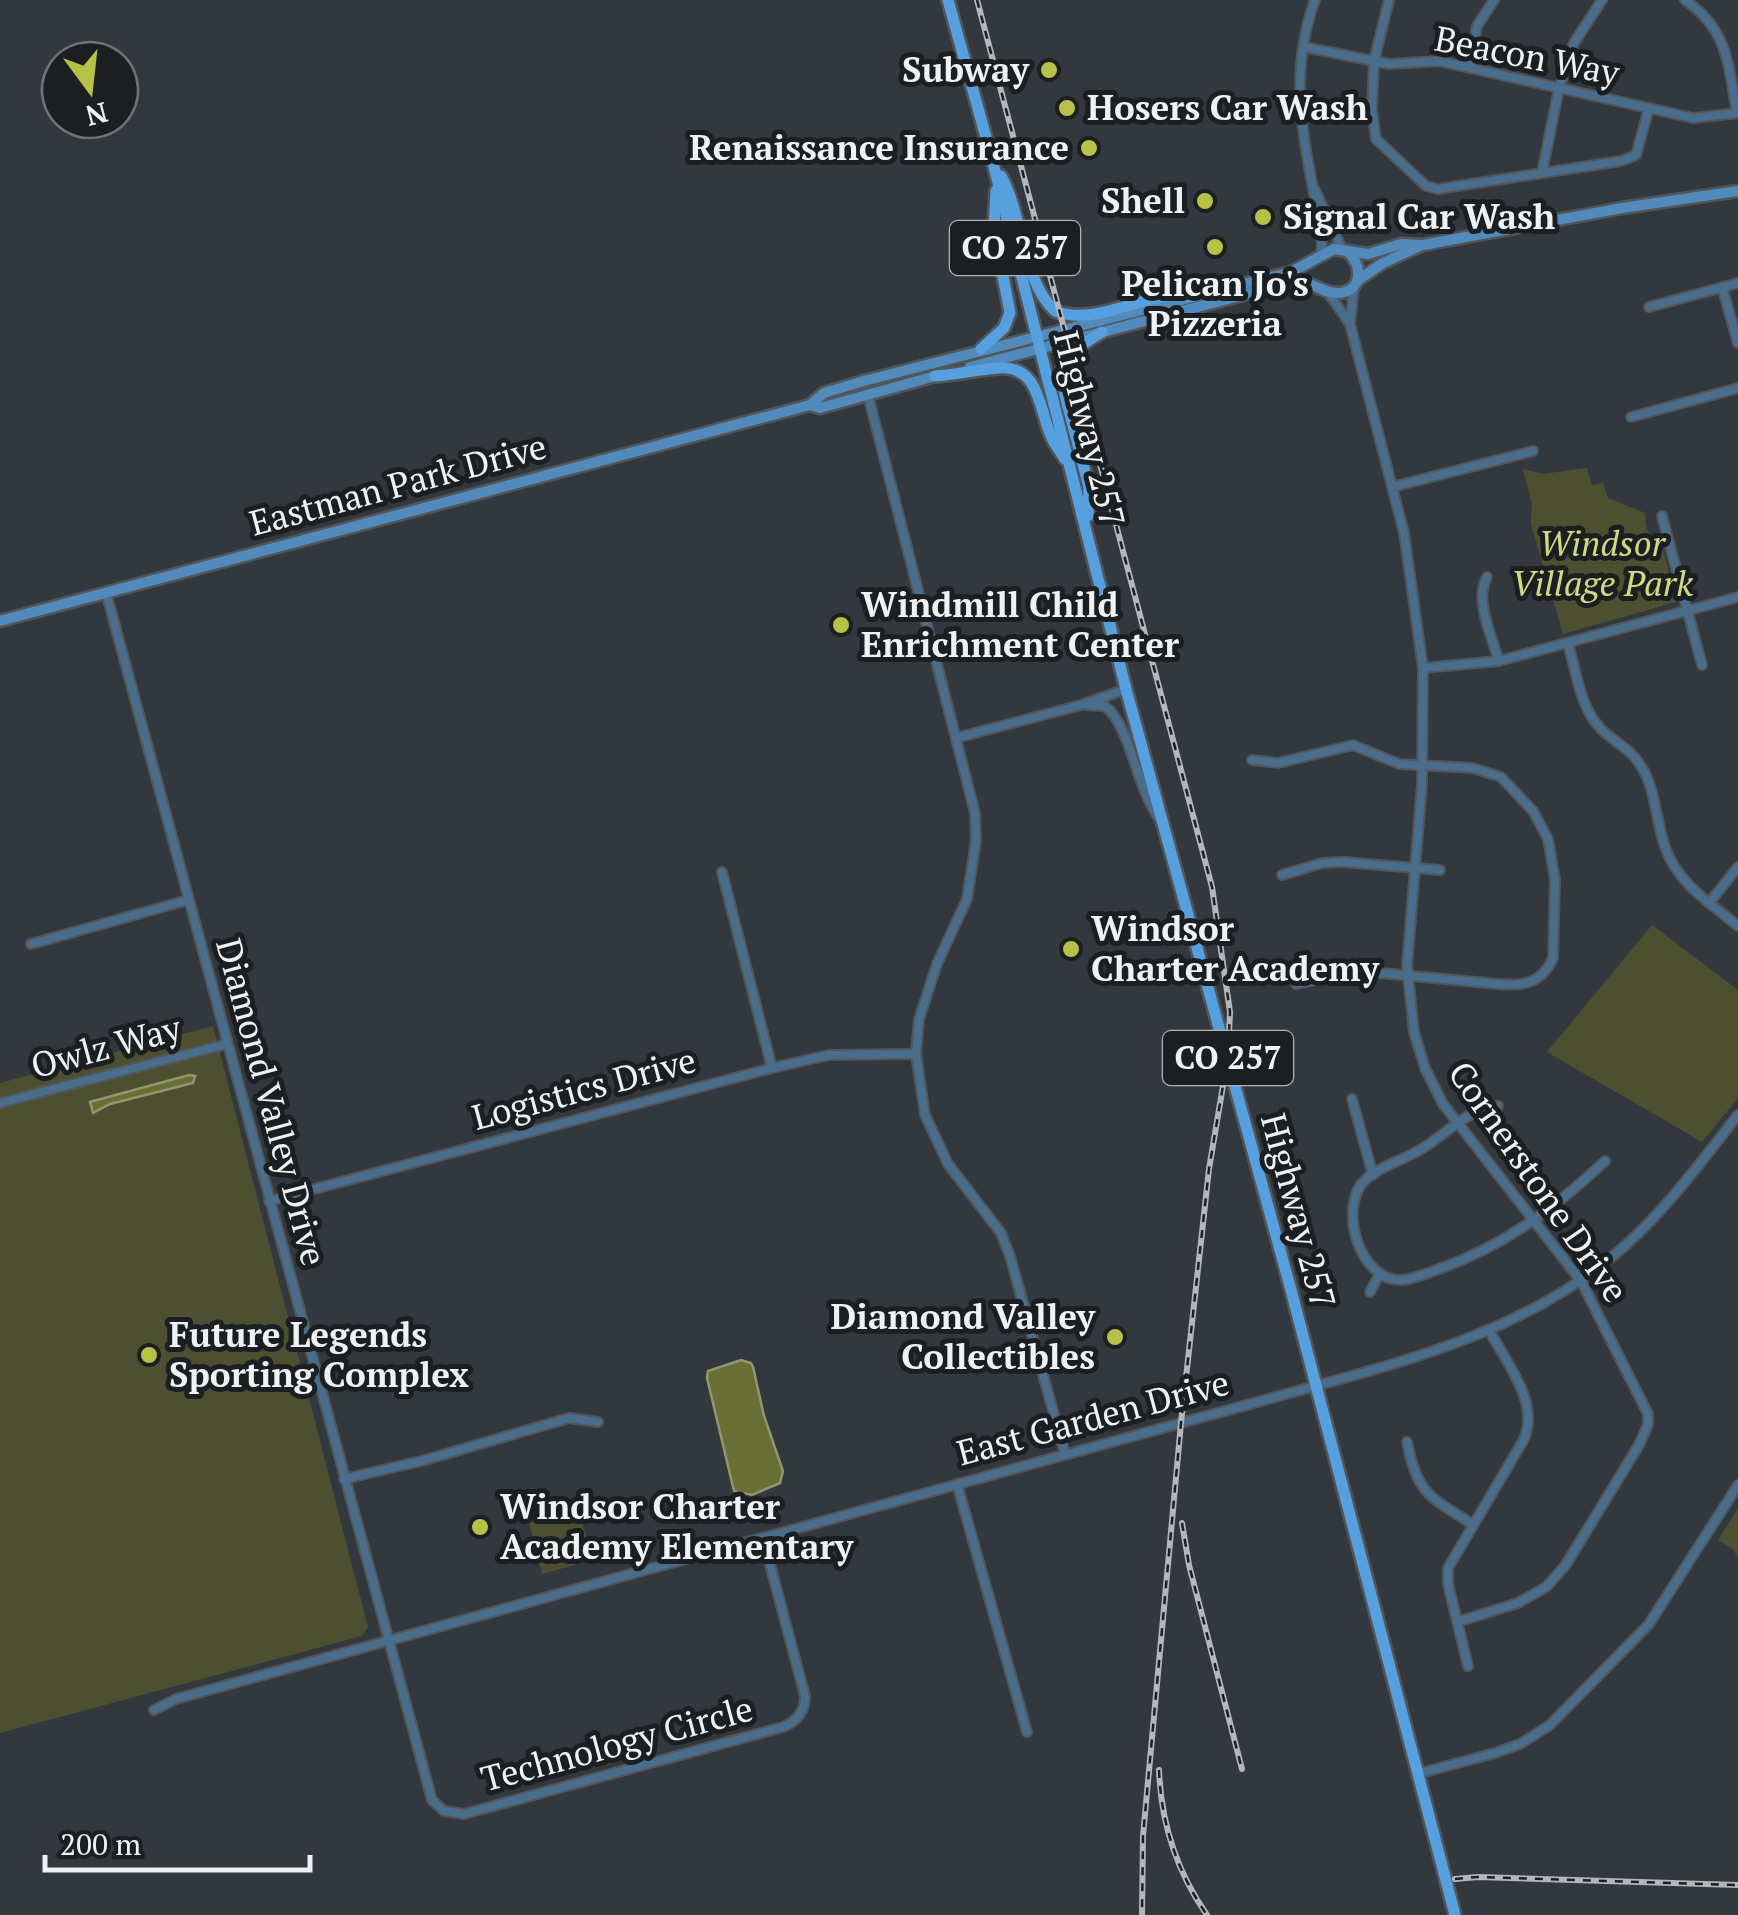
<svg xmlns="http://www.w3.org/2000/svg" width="1738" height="1915" viewBox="0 0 1738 1915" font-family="'PT Serif',serif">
<rect width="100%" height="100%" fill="#32383d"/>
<!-- green -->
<g fill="#4d5030">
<path d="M1587 468 1592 485 1603 483 1608 498 1645 513 1647 530 1663 549 1676 602 1563 634 1531 524 1532 504 1523 469 1542 474Z"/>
<path d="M1652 925 1738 990V1098L1702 1142 1547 1052Z"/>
<path d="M213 1026 368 1627 362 1636 0 1733V1083Z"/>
<path d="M1738 1508V1558L1733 1549 1718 1540Z"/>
<path d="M579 1509 592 1560 542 1574 529 1523Z"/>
</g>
<!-- water -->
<g fill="#696e34" stroke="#91966e" stroke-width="2.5">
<path d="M189 1075 195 1076 193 1083 110 1104 93 1113 90 1102Z"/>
<path d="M741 1360 751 1363 753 1367 764 1416 783 1471 780 1483 752 1495 734 1491 707 1378 708 1371Z"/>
</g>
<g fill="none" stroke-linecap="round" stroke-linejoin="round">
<defs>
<g id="street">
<path d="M1315 0C1284 84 1309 156 1322 239L1321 256"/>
<path d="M1389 0 1374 61 1372 110 1376 139 1426 186 1438 189 1621 161 1636 155 1649 108"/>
<path d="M1685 0C1729 30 1728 66 1737 113"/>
<path d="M1304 47 1389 64 1439 61 1693 118 1738 113"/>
<path d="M1470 68 1477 26 1494 0"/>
<path d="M1542 173 1559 88 1574 43 1602 0"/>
<path d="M1315 190 1342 249"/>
<path d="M1354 286 1350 324 1404 533 1423 668 1422 784 1407 965 1414 1032 1425 1068 1443 1104 1581 1281 1648 1414V1425L1639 1445 1565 1566 1546 1587 1518 1603 1457 1622"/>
<path d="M1722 287 1738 343"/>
<path d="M1327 291 1350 324"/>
<path d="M1649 307 1738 283"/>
<path d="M868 395 975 813 976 840 967 899 937 964 919 1019 916 1054 925 1115 948 1164 1001 1233 1010 1256 1065 1454"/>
<path d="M1631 417 1738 388"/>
<path d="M1392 487 1533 451"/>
<path d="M1662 516 1702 665"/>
<path d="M1487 577C1474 600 1492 637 1499 661"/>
<path d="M106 592 432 1800 444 1811 464 1814 783 1727C798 1721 805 1711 805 1696L763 1538"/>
<path d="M1568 643C1576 671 1580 708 1601 729 1614 742 1631 749 1641 766 1656 790 1656 821 1665 847 1677 883 1710 903 1738 926"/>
<path d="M1423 668 1499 661 1738 597"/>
<path d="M1086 705 1105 706C1131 727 1136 787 1159 818"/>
<path d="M956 738 1081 705 1126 689"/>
<path d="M1252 760 1278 763 1353 745 1399 764 1473 768 1501 777 1533 811 1548 839 1555 880 1553 958C1542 984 1522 986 1498 984L1359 971 1296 984"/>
<path d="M722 872 772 1068"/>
<path d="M1282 875 1322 863 1343 862 1440 870"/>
<path d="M1709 903 1738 867"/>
<path d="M31 944 188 900"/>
<path d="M1352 1099 1373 1175"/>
<path d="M0 1103 227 1044"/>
<path d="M1498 1106C1470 1108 1449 1131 1426 1146 1408 1159 1381 1165 1366 1179 1337 1206 1359 1282 1402 1280 1415 1279 1427 1273 1439 1269 1504 1246 1555 1208 1605 1161"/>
<path d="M269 1201 772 1068 829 1055 916 1054"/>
<path d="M1370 1292 1379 1275"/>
<path d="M1407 1442C1417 1494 1430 1497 1472 1524"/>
<path d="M344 1479 425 1460 569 1418 598 1422"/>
<path d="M957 1484 1027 1732"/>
<path d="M1468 1666 1448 1584V1568L1523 1441C1541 1405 1507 1363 1490 1332"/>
<path d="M154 1710 176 1699 1301 1390C1418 1358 1535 1327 1627 1244 1669 1206 1703 1159 1738 1115"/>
<path d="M1417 1774 1495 1753 1520 1744 1550 1725 1649 1624 1738 1485"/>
</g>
<g id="secondary">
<path d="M1358 280 1383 263 1422 245"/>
<path d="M970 367 1292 282C1313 280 1322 294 1338 293 1363 292 1363 265 1348 252"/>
<path d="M810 405 824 393 864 381 1291 272 1334 249 1368 254 1401 244 1423 245 1622 208 1738 191"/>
<path d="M0 621 810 405 820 408 939 375"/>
</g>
<g id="primary">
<path d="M948 0 992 159 1126 689 1291 1290 1455 1915"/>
<path d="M1001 176C1023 215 1022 281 1055 311 1098 328 1147 289 1191 296"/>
<path d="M981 349 1004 328 1010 313 994 229 996 191"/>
<path d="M935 376C957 375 978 369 999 368 1041 365 1039 412 1052 438 1055 445 1061 452 1065 459"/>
<path d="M1088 516 1089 487 1065 395 1062 369 1070 352 1102 332"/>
</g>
</defs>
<!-- street casing -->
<use href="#street" stroke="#50565a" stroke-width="12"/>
<!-- secondary casing -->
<use href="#secondary" stroke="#50565a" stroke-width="15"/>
<!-- primary casing -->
<use href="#primary" stroke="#50565a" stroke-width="16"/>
<!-- street -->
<use href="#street" stroke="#4b6d8c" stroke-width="8"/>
<!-- secondary -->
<use href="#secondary" stroke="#528abb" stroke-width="10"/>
<!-- primary -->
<use href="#primary" stroke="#57a0df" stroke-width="11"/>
<defs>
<g id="rail">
<path d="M977 0 1212 887 1230 1012 1228 1056 1209 1169 1181 1423 1143 1836 1142 1915"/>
<path d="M1182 1523 1189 1565 1242 1769"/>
<path d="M1159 1770C1161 1823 1177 1872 1207 1915"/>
<path d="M1455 1879 1478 1877 1738 1885"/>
</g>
</defs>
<!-- rail casing -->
<use href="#rail" stroke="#b2b7bb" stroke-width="6"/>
<!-- rail -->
<use href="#rail" stroke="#1c1f21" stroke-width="2.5" stroke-dasharray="8" stroke-linecap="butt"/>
</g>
<!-- markers -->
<g fill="#b8c147" stroke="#1c1f21" stroke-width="4">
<circle cx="1049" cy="70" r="10"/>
<circle cx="1067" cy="108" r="10"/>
<circle cx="1089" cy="148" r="10"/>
<circle cx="1205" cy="201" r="10"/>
<circle cx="1263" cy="217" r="10"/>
<circle cx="1215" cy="247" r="10"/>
<circle cx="841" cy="625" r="10"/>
<circle cx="1071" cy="949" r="10"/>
<circle cx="1115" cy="1337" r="10"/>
<circle cx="149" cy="1355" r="10"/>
<circle cx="480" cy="1527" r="10"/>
</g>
<g text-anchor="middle" stroke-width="10" stroke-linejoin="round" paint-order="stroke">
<!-- shield labels -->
<g fill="#1c1f21" stroke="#afb3b5" stroke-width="2.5">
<rect x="950" y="221" width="130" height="54" rx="8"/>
<rect x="1163" y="1031" width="130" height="54" rx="8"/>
</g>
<g font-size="32" font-weight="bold" fill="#eef2f5">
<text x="1015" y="259">CO 257</text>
<text x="1228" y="1069">CO 257</text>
</g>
<!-- street labels -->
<g font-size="35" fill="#eef2f5" stroke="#1c1f21">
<text transform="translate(1527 56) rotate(11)" y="12">Beacon Way</text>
<text transform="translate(1089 429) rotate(76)" y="12">Highway 257</text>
<text transform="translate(398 485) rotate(-15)" y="12">Eastman Park Drive</text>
<text transform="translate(106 1047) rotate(-15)" y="12">Owlz Way</text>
<text transform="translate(584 1089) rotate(-15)" y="12">Logistics Drive</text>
<text transform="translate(271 1102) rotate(75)" y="12">Diamond Valley Drive</text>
<text transform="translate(1538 1182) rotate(55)" y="12">Cornerstone Drive</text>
<text transform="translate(1298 1211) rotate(75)" y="12">Highway 257</text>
<text transform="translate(1093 1418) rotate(-15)" y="12">East Garden Drive</text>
<text transform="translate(617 1744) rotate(-15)" y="12">Technology Circle</text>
</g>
<!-- poi labels -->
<g font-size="35" font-weight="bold" fill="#eef2f5" stroke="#1c1f21" text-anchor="start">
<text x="1029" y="82" text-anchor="end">Subway</text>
<text x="1087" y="120">Hosers Car Wash</text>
<text x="1069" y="160" text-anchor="end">Renaissance Insurance</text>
<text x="1185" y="213" text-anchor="end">Shell</text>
<text x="1283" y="229">Signal Car Wash</text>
<text x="1215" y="296" text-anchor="middle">Pelican Jo's<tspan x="1215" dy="40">Pizzeria</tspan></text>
<text x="861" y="617">Windmill Child<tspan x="861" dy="40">Enrichment Center</tspan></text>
<text x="1091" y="941">Windsor<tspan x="1091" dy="40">Charter Academy</tspan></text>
<text x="1095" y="1329" text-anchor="end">Diamond Valley<tspan x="1095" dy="40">Collectibles</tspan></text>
<text x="169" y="1347">Future Legends<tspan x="169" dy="40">Sporting Complex</tspan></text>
<text x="500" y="1519">Windsor Charter<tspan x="500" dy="40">Academy Elementary</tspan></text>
</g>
<!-- park labels -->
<g font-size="35" font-style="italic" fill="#d0d982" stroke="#1c1f21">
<text x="1602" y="556">Windsor<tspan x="1602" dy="40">Village Park</tspan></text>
</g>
</g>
<!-- north arrow -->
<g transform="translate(90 90) rotate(165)"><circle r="48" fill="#1c1f21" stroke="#707376" stroke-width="2.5"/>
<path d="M0-8L18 38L0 25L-18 38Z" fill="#b8c147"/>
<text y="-15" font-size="28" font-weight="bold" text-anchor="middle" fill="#eef2f5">N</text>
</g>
<!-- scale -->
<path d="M45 1855v15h265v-15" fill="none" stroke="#eef2f5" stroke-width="5"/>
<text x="60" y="1855" font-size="30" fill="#eef2f5" stroke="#1c1f21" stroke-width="8" paint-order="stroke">200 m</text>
</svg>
